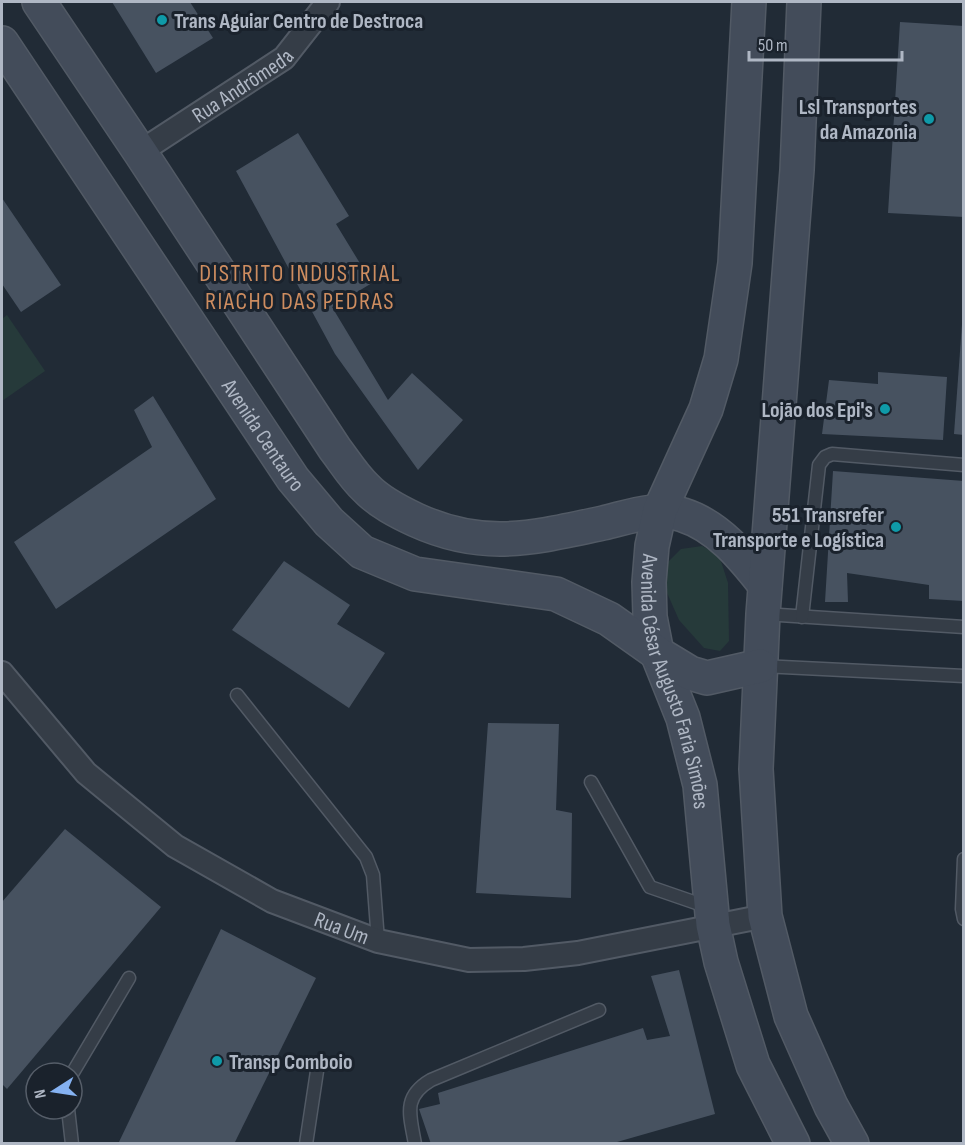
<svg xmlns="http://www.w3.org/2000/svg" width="965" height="1145" viewBox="0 0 965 1145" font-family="'Sofia Sans Condensed',sans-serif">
<rect width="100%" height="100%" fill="#212b36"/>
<!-- green -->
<g fill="#263a3a">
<path d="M7 315 45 371 2 401V319Z"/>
<path d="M702 546 719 555 728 583 729 641 720 651 704 648 679 620 664 586 668 562 681 549Z"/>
</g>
<!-- building -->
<g fill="#475260">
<path d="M112 2H190L213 38 156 73Z"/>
<path d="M900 22 964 26V217L888 213Z"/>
<path d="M298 133 349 216 336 224 372 283 332 307 388 400 412 373 463 420 418 470 335 354 236 171Z"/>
<path d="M2 198 61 285 21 312 2 284Z"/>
<path d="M962 324 964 325V435L954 434Z"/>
<path d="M878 372 947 377 943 440 822 434 829 380 878 384Z"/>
<path d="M153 396 216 499 56 609 14 542 152 447 134 410Z"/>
<path d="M833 471 964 481V601L929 599V585L847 573 848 602H825Z"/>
<path d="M284 561 350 605 337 624 385 653 349 708 232 630Z"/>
<path d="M488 723 559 724 556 810 572 813 571 898 476 893Z"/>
<path d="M65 829 161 907 7 1089 2 1084V902Z"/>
<path d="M221 929 316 978 234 1144H118Z"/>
<path d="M679 970 715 1114 610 1144H431L419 1109 440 1104 438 1093 643 1028 647 1040 670 1036 651 976Z"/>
</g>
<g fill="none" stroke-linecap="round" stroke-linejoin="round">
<defs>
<g id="lane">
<path d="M764 614 964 627"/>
<path d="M802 617 819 465 825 457 832 454 964 465"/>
<path d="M761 666 964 676"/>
<path d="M237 695 366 857 373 875 378 941"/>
<path d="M591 782 650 887 708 907"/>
<path d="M964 859 962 909 964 919"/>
<path d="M72 1074 129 978"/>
<path d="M68 1109 72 1144"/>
<path d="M306 1144 317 1071"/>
<path d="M415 1144C410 1115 402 1097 431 1080L599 1010"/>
</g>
<g id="street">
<path id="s1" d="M140 152 284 58 328 2"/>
<path id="s2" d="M2 673 86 773 175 846 272 901 378 941 469 960 524 959 578 953 765 916"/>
</g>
<g id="secondary">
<path d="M39 2 140 152 335 449C345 462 354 477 366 488 379 502 399 512 416 520 484 551 533 538 603 523 629 517 657 506 683 515 718 526 743 557 765 585"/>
<path id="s3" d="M749 2 735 263 721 359 706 409 660 510 652 546 649 582 650 617 657 653 683 718 700 785 713 925 721 962 753 1065 793 1144"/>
<path d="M804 2 797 170 763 614 756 769 765 916 791 1016 831 1106 852 1144"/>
<path id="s4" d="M2 43 293 479 329 522 362 552 415 574 556 594 609 619 657 653 690 673 707 678 760 666"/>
</g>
</defs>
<!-- lane casing -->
<use href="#lane" stroke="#525a65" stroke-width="15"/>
<!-- street casing -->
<use href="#street" stroke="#525a65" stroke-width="26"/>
<!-- secondary casing -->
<use href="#secondary" stroke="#525a65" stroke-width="36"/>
<!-- lane -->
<use href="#lane" stroke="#353d47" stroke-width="12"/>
<!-- street -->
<use href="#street" stroke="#353d47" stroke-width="22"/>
<!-- secondary -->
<use href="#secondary" stroke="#434c5a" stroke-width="33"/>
</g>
<!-- markers -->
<g fill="#0f9aa8" stroke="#1a222c" stroke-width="2">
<circle cx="162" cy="20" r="6"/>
<circle cx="929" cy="119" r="6"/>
<circle cx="885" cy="409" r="6"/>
<circle cx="896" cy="527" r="6"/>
<circle cx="217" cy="1061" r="6"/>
</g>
<g text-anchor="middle" stroke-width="6" stroke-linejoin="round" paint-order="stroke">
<!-- poi labels -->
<g font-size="22" font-weight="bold" fill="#afb7c4" stroke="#1a222c" text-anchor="end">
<text x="174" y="28" text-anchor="start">Trans Aguiar Centro de Destroca</text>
<text x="917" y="114">Lsl Transportes<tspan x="917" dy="25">da Amazonia</tspan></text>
<text x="873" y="417">Lojão dos Epi's</text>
<text x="884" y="522">551 Transrefer<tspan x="884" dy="25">Transporte e Logística</tspan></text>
<text x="229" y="1069" text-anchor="start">Transp Comboio</text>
</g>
<!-- street labels -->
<g font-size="22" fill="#afb7c4" stroke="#1a222c">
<text dy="8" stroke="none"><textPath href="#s1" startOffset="122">Rua Andrômeda</textPath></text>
<text dy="8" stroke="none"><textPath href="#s4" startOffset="471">Avenida Centauro</textPath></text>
<text dy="8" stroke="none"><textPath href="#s3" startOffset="698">Avenida César Augusto Faria Simões</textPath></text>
<text dy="8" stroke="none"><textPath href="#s2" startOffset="432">Rua Um</textPath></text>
</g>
<!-- neighbourhood labels -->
<g font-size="24" letter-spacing="1.5" fill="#ce8d60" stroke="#1a222c">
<text x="300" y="281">DISTRITO INDUSTRIAL<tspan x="300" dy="28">RIACHO DAS PEDRAS</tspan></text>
</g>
</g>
<!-- border -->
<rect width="965" height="1145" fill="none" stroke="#afb7c4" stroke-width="6"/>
<!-- north arrow -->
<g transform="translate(54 1091) rotate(258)"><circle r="28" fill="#1a222c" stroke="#565e69" stroke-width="1.5"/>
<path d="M0-4.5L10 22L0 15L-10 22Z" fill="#85b2f2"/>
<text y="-9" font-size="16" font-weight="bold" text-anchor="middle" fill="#afb7c4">N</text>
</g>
<!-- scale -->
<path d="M749 51v9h153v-9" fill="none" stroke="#afb7c4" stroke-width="3"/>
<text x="758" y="51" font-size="18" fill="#afb7c4" stroke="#1a222c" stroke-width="4.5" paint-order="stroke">50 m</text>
</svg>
